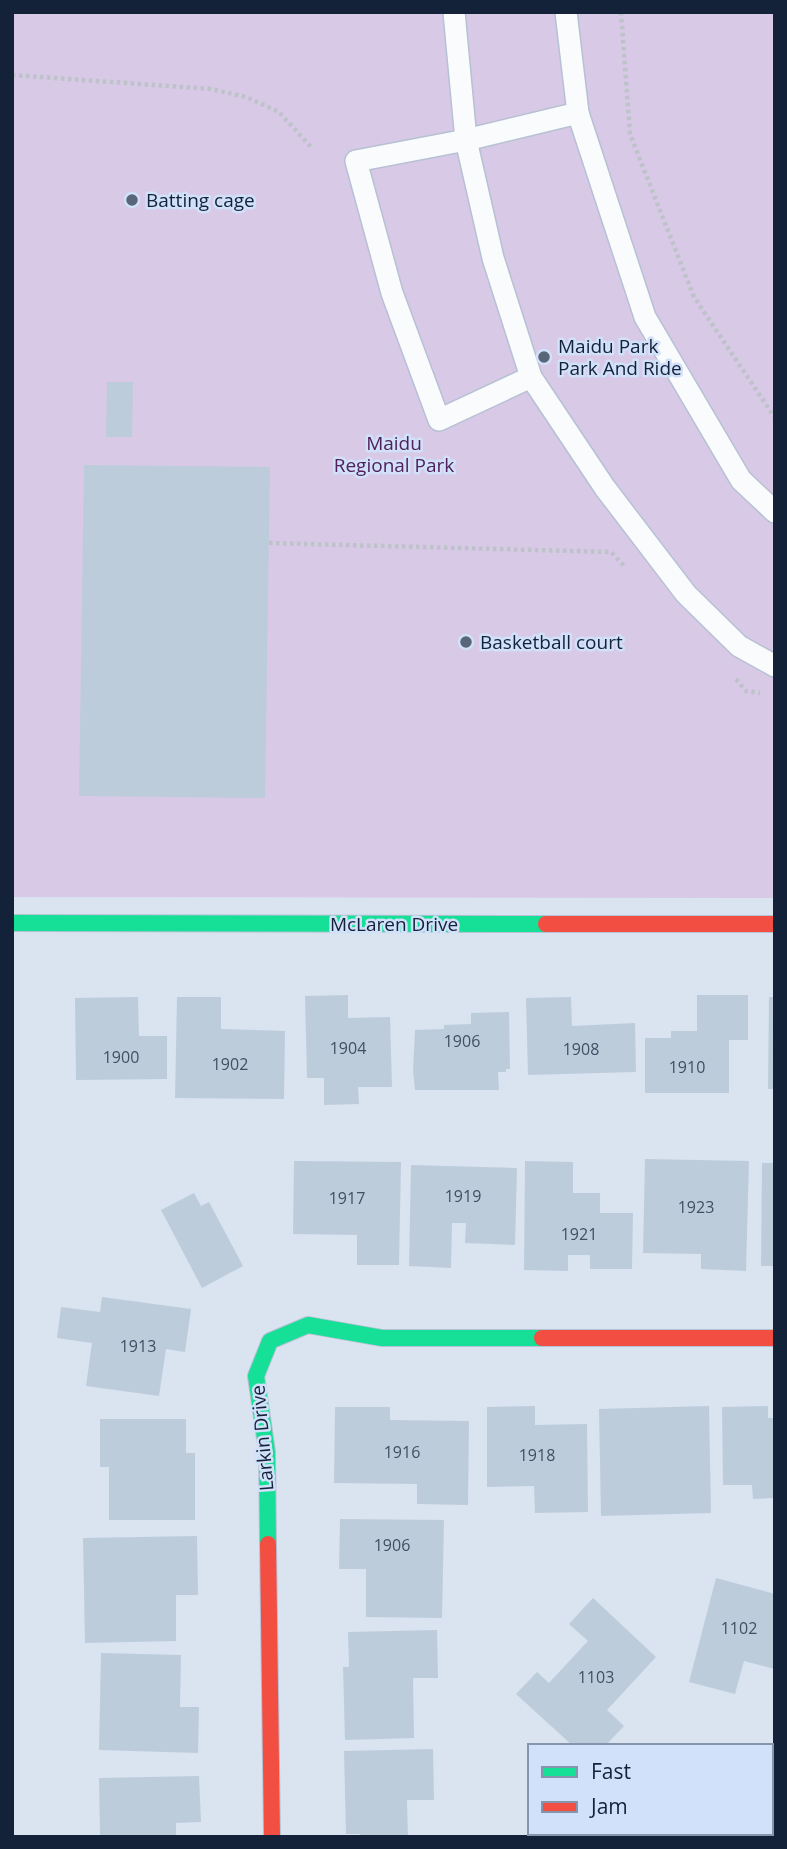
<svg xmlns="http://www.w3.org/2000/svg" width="787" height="1849" viewBox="0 0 787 1849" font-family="'Open Sans',sans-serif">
<rect width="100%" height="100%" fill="#dae3f0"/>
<!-- green -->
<path fill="#d8c9e7" d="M12 12H775V898L14 897 12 895Z"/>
<!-- building -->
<g fill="#bdccdb">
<path d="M107 382H133L132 437H106Z"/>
<path d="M84 465 270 467 265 798 79 796Z"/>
<path d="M348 995V1018L390 1017 392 1087H358L359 1104 324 1105V1078H307L305 996Z"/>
<path d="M697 995H748V1040H729V1093H645V1038H671V1031H697Z"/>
<path d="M138 997 139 1036H167V1079L76 1080 75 998Z"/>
<path d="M177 997H221V1029L285 1031 284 1099 175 1098Z"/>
<path d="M571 997 572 1026 635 1023 636 1072 528 1075 526 998Z"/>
<path d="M769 997H775V1089H768Z"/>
<path d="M509 1012 510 1069H506V1072H498L499 1090H415L413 1070 415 1030 444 1029V1025L471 1024V1013Z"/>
<path d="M645 1159 749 1161 746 1271 701 1269V1254L643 1253Z"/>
<path d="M294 1161 401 1162 399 1265H357V1235L293 1234Z"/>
<path d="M525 1161 573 1162V1193H600V1213H633L632 1269H590V1255H568V1271L524 1270Z"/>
<path d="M762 1163H775V1266H761Z"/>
<path d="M411 1165 517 1168 515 1245 465 1243 466 1223H452L451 1268 409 1266Z"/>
<path d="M194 1193 201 1206 209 1202 243 1266 202 1288 161 1210Z"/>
<path d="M102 1297 191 1309 185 1352 166 1349 159 1396 86 1386 92 1343 57 1338 61 1307 100 1312Z"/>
<path d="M535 1406V1425L587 1424 588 1512 535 1513 534 1486 487 1487V1407Z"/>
<path d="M709 1406 711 1513 601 1516 599 1409Z"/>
<path d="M768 1406V1418H775V1498L753 1499 752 1485H723L722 1407Z"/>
<path d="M335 1407H390V1420L469 1421 468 1505 417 1504V1484L334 1483Z"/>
<path d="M100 1419H186V1453H195V1520H109V1467H100Z"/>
<path d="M340 1519 444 1520 442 1618 366 1617V1569H339Z"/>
<path d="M197 1536 198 1595H176V1641L85 1643 83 1538Z"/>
<path d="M716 1578 775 1594V1669L744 1661 735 1694 689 1682Z"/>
<path d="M593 1598 656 1657 607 1710 624 1726 605 1746H573L516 1694 537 1672 549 1683 588 1641 569 1624Z"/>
<path d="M437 1630 438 1678H413L414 1738 345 1740 343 1667H349L348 1632Z"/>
<path d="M101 1653 181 1655 180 1707H199L198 1753 99 1750Z"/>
<path d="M433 1749 434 1800H407L408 1837H360V1834H346L344 1751Z"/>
<path d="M199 1776 201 1822 176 1823V1837H100L99 1778Z"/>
<path d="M528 1833H610L612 1837H529Z"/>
</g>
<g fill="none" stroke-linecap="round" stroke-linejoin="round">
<defs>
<g id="lane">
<path d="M454 12 466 140 578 113"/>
<path d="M566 12 578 113 645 317 741 480 775 512"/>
<path d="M531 377 439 420 392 293 356 161 466 140 493 258 531 377 605 488 686 594 739 646 775 666"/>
</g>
<path id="street" d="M721 1833 723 1837"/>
<g id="fast">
<path d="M12 923 546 924"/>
<path d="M268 1544 267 1452 256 1376 270 1341 308 1325 382 1338H542"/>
</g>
<g id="jam">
<path d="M546 924H775"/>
<path d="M542 1338H775"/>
<path d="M268 1544 272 1837"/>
</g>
</defs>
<!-- lane casing -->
<use href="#lane" stroke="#b6c1d3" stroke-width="24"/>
<!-- street casing -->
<use href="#street" stroke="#b6c1d3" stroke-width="41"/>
<!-- fast casing -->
<use href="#fast" stroke="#b6c1d3" stroke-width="18"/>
<!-- jam casing -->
<use href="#jam" stroke="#b6c1d3" stroke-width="18"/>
<!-- path -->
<g stroke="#bec3c9" stroke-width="4.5" stroke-dasharray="3.5 3.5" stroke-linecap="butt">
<path d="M621 12 630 134 694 297 775 418"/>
<path d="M12 75 211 89 246 97 279 112 311 147"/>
<path d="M269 543 611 552 624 566"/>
<path d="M12 657V684"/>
<path d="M736 679 746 691 760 693"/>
</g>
<!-- lane -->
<use href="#lane" stroke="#f9fbfd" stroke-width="21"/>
<!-- street -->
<use href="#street" stroke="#f9fbfd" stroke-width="38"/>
<!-- fast -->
<use href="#fast" stroke="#16e098" stroke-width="16"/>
<!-- jam -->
<use href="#jam" stroke="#f24e42" stroke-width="16"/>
</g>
<!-- markers -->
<g fill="#596679" stroke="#d1e1f9" stroke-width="2.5">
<circle cx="132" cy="200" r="7"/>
<circle cx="544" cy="357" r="7"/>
<circle cx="466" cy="642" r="7"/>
</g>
<g text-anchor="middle" stroke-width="5" stroke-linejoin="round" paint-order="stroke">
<!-- number labels -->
<g font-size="16" fill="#414f64">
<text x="462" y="1047">1906</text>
<text x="348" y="1054">1904</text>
<text x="581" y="1055">1908</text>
<text x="121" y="1063">1900</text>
<text x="230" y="1070">1902</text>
<text x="687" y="1073">1910</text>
<text x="463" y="1202">1919</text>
<text x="347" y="1204">1917</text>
<text x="696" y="1213">1923</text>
<text x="579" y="1240">1921</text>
<text x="138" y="1352">1913</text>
<text x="402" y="1458">1916</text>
<text x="537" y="1461">1918</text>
<text x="392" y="1551">1906</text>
<text x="739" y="1634">1102</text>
<text x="596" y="1683">1103</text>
</g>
<!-- poi labels -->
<g font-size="19" fill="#142239" stroke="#d1e1f9" text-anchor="start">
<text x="146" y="207">Batting cage</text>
<text x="558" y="353">Maidu Park<tspan x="558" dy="22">Park And Ride</tspan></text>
<text x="480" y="649">Basketball court</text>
</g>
<!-- park labels -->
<g font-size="19" fill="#51215d" stroke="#d1e1f9">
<text x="394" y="450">Maidu<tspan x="394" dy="22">Regional Park</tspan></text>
</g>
<!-- street labels -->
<g font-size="19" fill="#142239" stroke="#d1e1f9">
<text x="394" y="931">McLaren Drive</text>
<text transform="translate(262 1438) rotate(-95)" y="7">Larkin Drive</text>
</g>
</g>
<!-- border -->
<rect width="787" height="1849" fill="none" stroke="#142239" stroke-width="28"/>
<!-- legend -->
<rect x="528" y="1744" width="245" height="91" fill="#d1e1f9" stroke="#8595ac" stroke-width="2"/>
<rect x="542" y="1767" width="35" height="10" fill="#16e098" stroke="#8595ac" stroke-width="2"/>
<text x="591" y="1779" font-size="21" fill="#142239">Fast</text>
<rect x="542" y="1802" width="35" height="10" fill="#f24e42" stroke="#8595ac" stroke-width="2"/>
<text x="591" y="1814" font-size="21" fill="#142239">Jam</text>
</svg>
